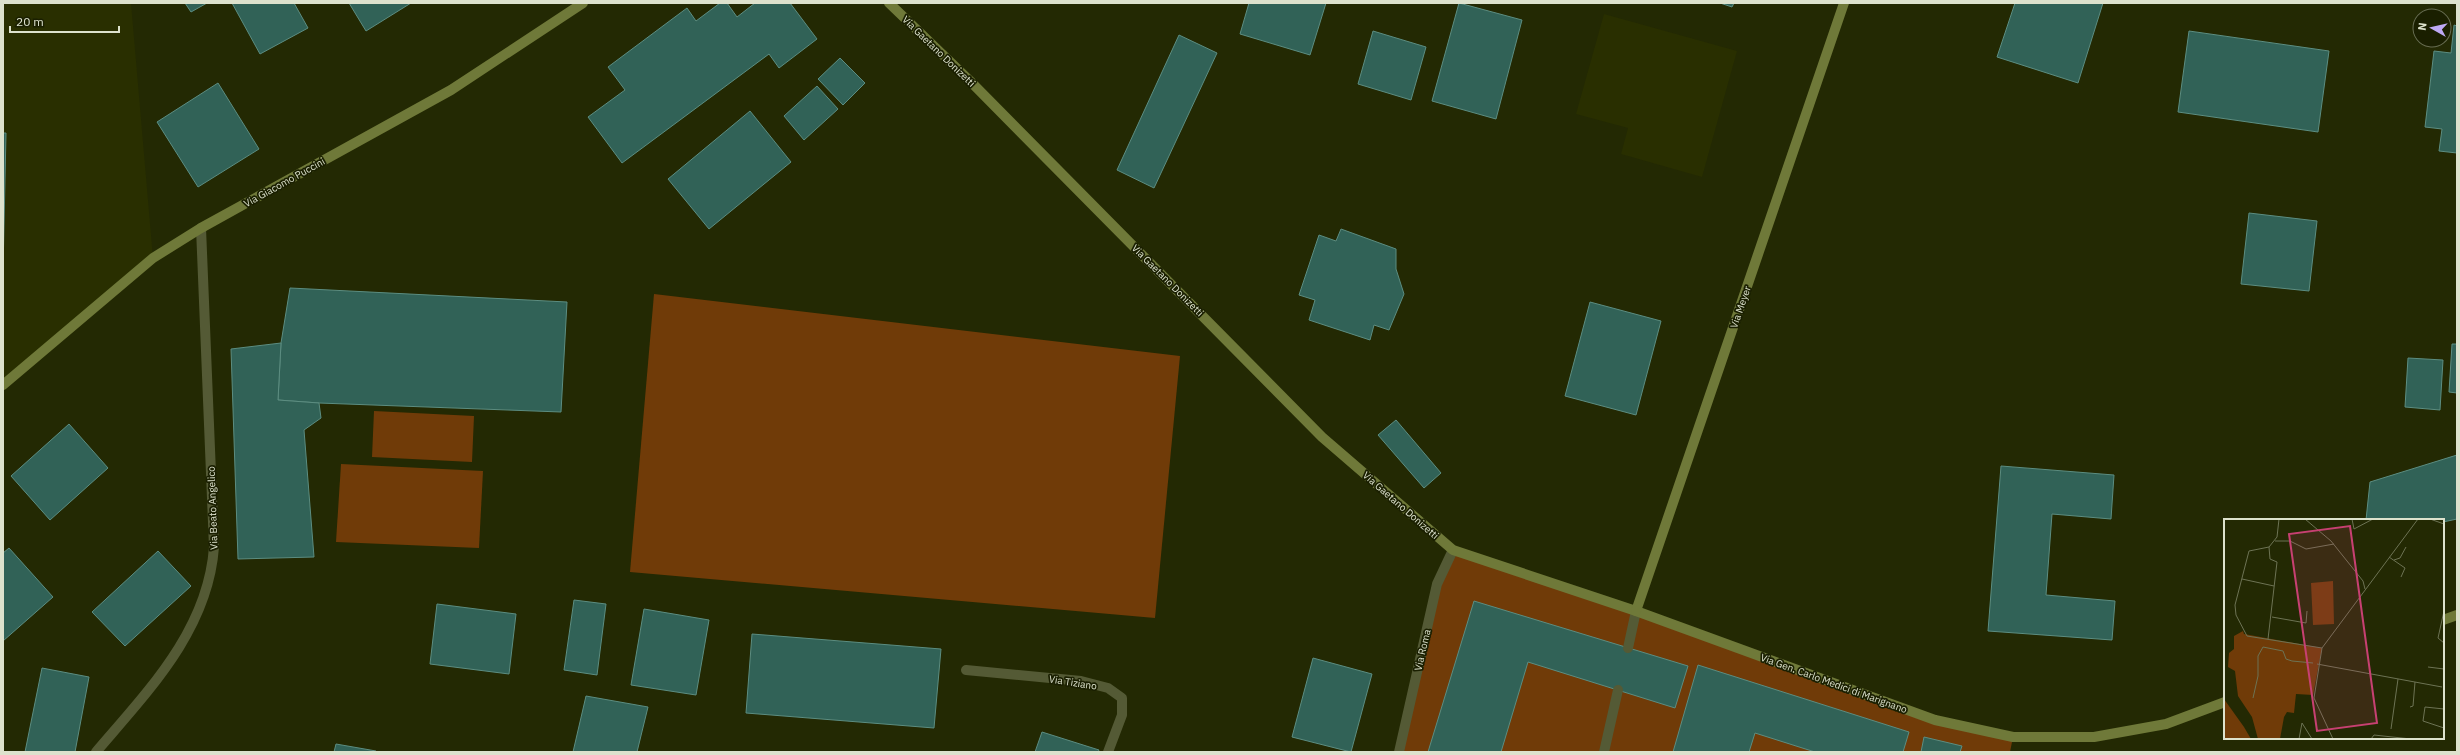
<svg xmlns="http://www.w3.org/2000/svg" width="2460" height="755" viewBox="0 0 2460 755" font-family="'IBM Plex Sans',sans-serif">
<rect width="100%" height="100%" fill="#232903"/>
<!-- built -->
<g fill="#292f00">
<path d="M3 3H131L153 258 3 385Z"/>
<path d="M1604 14 1737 51 1702 177 1621 154 1628 128 1576 114Z"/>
</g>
<!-- green -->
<g fill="#703b08">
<path d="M654 294 1180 356 1155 618 630 572Z"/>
<path d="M374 411 474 416 472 462 372 457Z"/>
<path d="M341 464 483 471 479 548 336 542Z"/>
<path d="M1453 550 1935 720 2013 737 2010 752H1399L1437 584Z"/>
</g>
<!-- building -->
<g fill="#316257" stroke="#5c8d81">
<path d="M185 3H207L191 12Z"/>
<path d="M232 3H294L308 28 260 54Z"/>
<path d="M349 3H411L366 31Z"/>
<path d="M720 3H727L737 17 755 3H790L817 39 779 68 769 54 622 163 588 117 625 90 608 67 687 8 696 21Z"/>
<path d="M1249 3H1326L1310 55 1240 34Z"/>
<path d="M1459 3 1522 20 1496 119 1432 101Z"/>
<path d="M1720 3H1734L1732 7Z"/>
<path d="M2015 3H2103L2078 83 1997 57Z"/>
<path d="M2454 25 2457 26V153L2439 151 2442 129 2425 127 2434 51 2451 53Z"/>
<path d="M1373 31 1426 47 1411 100 1358 84Z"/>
<path d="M2189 31 2329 51 2318 132 2178 112Z"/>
<path d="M1179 35 1217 53 1154 188 1117 170Z"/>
<path d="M840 58 865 83 843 105 818 79Z"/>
<path d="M218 83 259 149 198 187 157 122Z"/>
<path d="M817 86 838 109 804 140 784 116Z"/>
<path d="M750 111 791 162 709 229 668 179Z"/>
<path d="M3 133H6L3 272Z"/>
<path d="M2249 213 2317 221 2309 291 2241 284Z"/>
<path d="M1341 229 1396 249V269L1404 294 1389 330 1374 325 1370 340 1309 320 1315 300 1299 295 1319 235 1336 241Z"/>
<path d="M290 288 567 302 561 412 319 403 278 400 281 343Z"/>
<path d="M1590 302 1661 321 1636 415 1565 396Z"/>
<path d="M281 343 278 400 319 403 321 418 304 430 314 557 238 559 231 349Z"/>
<path d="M2452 344H2457V393L2449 392Z"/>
<path d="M2408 358 2443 360 2440 410 2405 407Z"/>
<path d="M1396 420 1441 473 1424 488 1378 435Z"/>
<path d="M69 424 108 468 50 520 11 476Z"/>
<path d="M2457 455V519L2443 522V520H2366L2370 482Z"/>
<path d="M2001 466 2114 475 2111 519 2052 514 2046 595 2115 601 2112 640 1988 631Z"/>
<path d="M9 548 53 597 3 641V553Z"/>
<path d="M158 551 191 586 125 646 92 612Z"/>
<path d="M574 600 606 604 597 675 564 670Z"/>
<path d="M1474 601 1688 666 1675 708 1528 662 1501 752H1428Z"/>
<path d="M437 604 516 614 509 674 430 664Z"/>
<path d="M644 609 709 620 696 695 631 685Z"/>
<path d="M752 634 941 649 934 728 746 713Z"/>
<path d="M1313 658 1372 674 1351 752 1292 737Z"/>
<path d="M1698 665 1909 732 1903 752H1815L1755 733 1749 752H1673Z"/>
<path d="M42 668 89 677 75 752H25Z"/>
<path d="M586 696 648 707 637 752H573Z"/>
<path d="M1042 732 1099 750 1098 752H1035Z"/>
<path d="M1924 737 1962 746 1960 752H1921Z"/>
<path d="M336 744 376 751V752H334Z"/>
</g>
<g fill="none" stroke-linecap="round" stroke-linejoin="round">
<!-- lane -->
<g stroke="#545a35" stroke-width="10">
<path d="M1628 648 1636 611"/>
<path d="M1604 752 1618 690"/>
</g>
<!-- street -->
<g stroke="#545a35" stroke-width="10">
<path d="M966 670 1081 681 1108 688 1122 698V715L1108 752"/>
<path d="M96 752C147 692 208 631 214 547L201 228"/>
<path d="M1399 752 1437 584 1453 550"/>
</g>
<!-- secondary -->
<g stroke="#6f7939" stroke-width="10">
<path d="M889 3 969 80 1322 437 1453 550 1636 611 1935 720 2013 737H2094L2166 724 2225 702"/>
<path d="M3 385 153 258 201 228 451 90 583 3"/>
<path d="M1636 611 1844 3"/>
<path d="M2443 620 2457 615"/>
</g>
</g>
<g text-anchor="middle" stroke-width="3.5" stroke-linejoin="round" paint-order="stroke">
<!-- street labels -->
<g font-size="10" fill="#dde2cd" stroke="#1a1f00">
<text transform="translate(939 51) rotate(44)" y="4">Via Gaetano Donizetti</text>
<text transform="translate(284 182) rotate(-29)" y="4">Via Giacomo Puccini</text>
<text transform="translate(1168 280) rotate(45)" y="4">Via Gaetano Donizetti</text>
<text transform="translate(1740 307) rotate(-71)" y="4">Via Meyer</text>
<text transform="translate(1401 505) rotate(41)" y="4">Via Gaetano Donizetti</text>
<text transform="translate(212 508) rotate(-92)" y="4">Via Beato Angelico</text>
<text transform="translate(1422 650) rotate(-77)" y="4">Via Roma</text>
<text transform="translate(1073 682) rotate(9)" y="4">Via Tiziano</text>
<text transform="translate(1834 683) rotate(20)" y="4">Via Gen. Carlo Medici di Marignano</text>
</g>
</g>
<!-- overview -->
<g transform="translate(2224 519)">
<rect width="220" height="220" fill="#232903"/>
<path d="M109 62 110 105 89 106 87 64ZM19 112 20 115 98 129 89 176 72 175 70 194 63 193 60 198 56 220H34L28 198 14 177 11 152 4 148 5 134 10 130V117ZM0 180 20 208 27 220H0Z" fill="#703b08"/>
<path fill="none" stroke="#6d7354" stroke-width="1" d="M55 0 53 18 45 28 25 32 11 86 12 96 23 117 98 129M81 0 107 22 139 62 141 70M128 0 130 10 149 0M206 0 220 5M51 22H66L82 30 110 25M165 38 181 49 177 58M170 41 176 39 182 28M18 60 50 67M220 92 214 119 220 124M48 98 82 104 83 92M44 120 53 43 46 40 45 28M93 145 218 168M204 148 220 150M29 179 34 157V137L39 128 59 132 62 140 68 142 89 144M186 188 189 187 191 163M220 190 201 188 199 202 220 209M167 210 174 160M75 220 78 204 88 220M109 220 90 179 98 129 194 0M147 220 150 216 187 220"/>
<path fill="#c74072" fill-opacity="0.15" stroke="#c74072" stroke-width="2" d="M126 7 153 204 93 212 65 15Z"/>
<rect width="220" height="220" fill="none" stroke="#dde2cd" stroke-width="2"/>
</g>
<!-- border -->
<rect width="2460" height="755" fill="none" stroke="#dde2cd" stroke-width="8"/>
<!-- north arrow -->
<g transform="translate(2432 28) rotate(278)"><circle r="19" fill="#1a1f00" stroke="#686d52"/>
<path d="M0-3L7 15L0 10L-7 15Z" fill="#bea9f4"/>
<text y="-6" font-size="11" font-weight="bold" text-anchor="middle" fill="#dde2cd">N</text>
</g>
<!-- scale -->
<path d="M10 26v6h109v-6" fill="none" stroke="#dde2cd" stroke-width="2"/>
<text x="16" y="26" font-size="12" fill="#dde2cd" stroke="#1a1f00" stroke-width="3" paint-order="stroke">20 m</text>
</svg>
